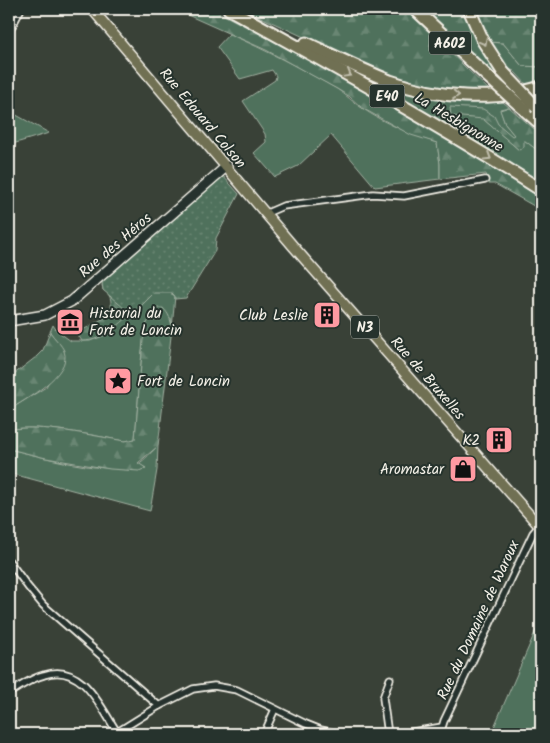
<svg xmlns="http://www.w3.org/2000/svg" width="550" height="743" viewBox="0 0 550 743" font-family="Kalam,sans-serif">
<defs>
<pattern id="forest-firs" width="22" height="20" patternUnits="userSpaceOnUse" patternTransform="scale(1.25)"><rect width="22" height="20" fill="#4f715c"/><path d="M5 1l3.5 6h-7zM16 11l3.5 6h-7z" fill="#698673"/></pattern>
<pattern id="park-dots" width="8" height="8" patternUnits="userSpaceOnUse" patternTransform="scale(1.25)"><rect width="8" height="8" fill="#4f715c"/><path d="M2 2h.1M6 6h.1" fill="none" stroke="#698673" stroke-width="1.8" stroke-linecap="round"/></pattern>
</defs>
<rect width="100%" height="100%" fill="#394137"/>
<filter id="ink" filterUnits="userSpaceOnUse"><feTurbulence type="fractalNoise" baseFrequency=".02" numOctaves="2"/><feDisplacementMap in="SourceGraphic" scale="10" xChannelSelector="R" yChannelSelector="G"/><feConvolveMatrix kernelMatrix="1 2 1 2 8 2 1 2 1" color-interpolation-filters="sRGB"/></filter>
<g filter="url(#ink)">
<!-- grass -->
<g fill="#4f715c" stroke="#a2b1a2">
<path d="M229 34C266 50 302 69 337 89 346 95 353 102 362 108 383 123 413 135 437 143L440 164V179L375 187 331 135 298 166 275 177 254 153 266 142 265 134 243 101 275 80 276 76 272 70 240 79 217 47Z"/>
<path d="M489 42 503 43 522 66 541 67V82L528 86 514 71 506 68Z"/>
<path d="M382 86C426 99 457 104 503 102L509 107 500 109 505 124 514 135 512 137 498 124 483 119 519 150 524 140 541 153V186Z"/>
<path d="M9 111 49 133 9 145Z"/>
<path d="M157 291 168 292 175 296 172 328 171 318 147 323 142 351 135 439 125 441C94 436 38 423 9 430V410L46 387 64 351 50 332 53 325 57 331 71 341H90L108 334 149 294Z"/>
<path d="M158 446 157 470 150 511 9 473V449C40 456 109 477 138 464 145 460 152 451 158 446Z"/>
<path d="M536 630 541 637V734H491Z"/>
</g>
<!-- forest -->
<g fill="url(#forest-firs)" stroke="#a2b1a2">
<path d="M174 9H212L247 27 341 77 423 124 541 198V210L495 184H489L486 174 440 179V164L437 143 411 135 362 108 350 97 337 89 266 50Z"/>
<path d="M243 9H405L491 92H468L412 84 382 73Z"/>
<path d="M424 9H462L476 41 496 74H493Z"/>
<path d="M474 9H541V67L522 66 503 43 489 42Z"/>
<path d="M450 107 483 109 494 116 498 124 512 136 514 135 505 124 500 110 509 107 541 135V153L524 140V147L519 150 483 119 451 116Z"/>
<path d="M117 268 137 309C120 323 105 341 82 341L78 335 83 330 111 314C111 304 113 295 103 290L102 285Z"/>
<path d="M158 308H163C169 314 171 320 172 328L158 446 138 463 146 468 139 471 110 469 46 458 9 449V430C38 423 94 436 125 441L135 439 143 340 147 323Z"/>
<path d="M50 332C54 338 62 345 64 351 73 374 24 400 9 410V378L36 357 43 350Z"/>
</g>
<!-- park -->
<path fill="url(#park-dots)" stroke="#a2b1a2" d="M223 176 239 194 216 238 215 251 186 298 175 299V296L172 293H154L132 315 103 290 101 276Z"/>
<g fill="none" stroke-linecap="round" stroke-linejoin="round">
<defs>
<g id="street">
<path d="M9 32 21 9"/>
<path d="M267 213 283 206 373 194 404 196 485 180"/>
<path d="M9 561 28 587 43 605 159 706"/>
<path d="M9 693C20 687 31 678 44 675 82 662 100 706 117 732"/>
<path d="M114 734 159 706 193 689 214 686 237 690 306 724 321 730 339 734"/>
<path d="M264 734 275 709"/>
<path d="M388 734 383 698 390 679"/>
<path d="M400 734 442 727"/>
<path d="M440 734 444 721 533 533 539 526"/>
</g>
<path id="secondary" d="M9 321 45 315 72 301 227 166"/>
<path id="primary" d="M92 9 293 246 541 528"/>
<g id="highway">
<path d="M229 9C335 67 439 125 541 190"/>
<path d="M415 9 486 75"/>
<path d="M469 9 483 41 503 72"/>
<path d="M306 43C334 56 362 70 390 81 437 98 493 102 541 87"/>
<path d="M525 110 541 124"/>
</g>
</defs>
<!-- street casing -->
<use href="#street" stroke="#f4f1e8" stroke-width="9"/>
<!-- secondary casing -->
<use href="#secondary" stroke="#f4f1e8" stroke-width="12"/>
<!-- primary casing -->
<use href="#primary" stroke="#f4f1e8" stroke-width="12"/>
<!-- highway casing -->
<use href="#highway" stroke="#f4f1e8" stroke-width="15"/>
<!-- street -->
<use href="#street" stroke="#26332d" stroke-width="5.5"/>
<!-- secondary -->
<use href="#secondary" stroke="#26332d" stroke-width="9"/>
<!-- primary -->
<use href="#primary" stroke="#706f52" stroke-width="9"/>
<!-- highway -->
<use href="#highway" stroke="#706f52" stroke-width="11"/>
<defs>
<g id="highway-bridge">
<path d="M503 72 537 108"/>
<path d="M486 75 525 110"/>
</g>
</defs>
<!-- highway-bridge casing -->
<use href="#highway-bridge" stroke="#f4f1e8" stroke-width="15" stroke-linecap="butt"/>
<!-- highway-bridge -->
<use href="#highway-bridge" stroke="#706f52" stroke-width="11"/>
</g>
<!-- one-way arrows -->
<defs><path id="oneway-chevron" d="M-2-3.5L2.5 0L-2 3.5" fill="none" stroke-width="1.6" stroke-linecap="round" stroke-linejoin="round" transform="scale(1.25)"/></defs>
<g stroke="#bfbdac">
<use href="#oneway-chevron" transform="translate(484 42) rotate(62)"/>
<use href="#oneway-chevron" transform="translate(348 74) rotate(29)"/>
<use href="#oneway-chevron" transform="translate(456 95) rotate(4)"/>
<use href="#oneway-chevron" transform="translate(488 157) rotate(32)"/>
</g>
</g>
<!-- icons -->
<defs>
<symbol id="building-square" viewBox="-11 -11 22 22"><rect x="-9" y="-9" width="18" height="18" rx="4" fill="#ff9aa2" stroke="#26332d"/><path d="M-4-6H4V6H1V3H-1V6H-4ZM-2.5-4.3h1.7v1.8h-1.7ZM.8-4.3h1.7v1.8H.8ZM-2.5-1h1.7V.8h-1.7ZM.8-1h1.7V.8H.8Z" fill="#111"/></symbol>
<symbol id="museum-square" viewBox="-11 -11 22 22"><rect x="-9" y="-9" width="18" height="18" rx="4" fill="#ff9aa2" stroke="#26332d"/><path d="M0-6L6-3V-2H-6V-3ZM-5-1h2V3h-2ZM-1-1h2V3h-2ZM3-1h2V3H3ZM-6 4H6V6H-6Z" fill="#111"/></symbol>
<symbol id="sight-square" viewBox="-11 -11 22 22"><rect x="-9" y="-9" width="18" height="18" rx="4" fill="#ff9aa2" stroke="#26332d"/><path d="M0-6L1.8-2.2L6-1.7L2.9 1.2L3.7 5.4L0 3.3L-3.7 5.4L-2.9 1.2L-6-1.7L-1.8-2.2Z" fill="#111"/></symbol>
<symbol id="shop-square" viewBox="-11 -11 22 22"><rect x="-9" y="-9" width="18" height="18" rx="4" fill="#ff9aa2" stroke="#26332d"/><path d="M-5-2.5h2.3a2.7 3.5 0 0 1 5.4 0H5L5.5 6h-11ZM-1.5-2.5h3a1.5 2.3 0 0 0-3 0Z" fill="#111"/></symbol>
</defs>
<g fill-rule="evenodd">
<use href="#building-square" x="311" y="299" width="32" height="32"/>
<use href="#museum-square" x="54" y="306" width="32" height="32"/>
<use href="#sight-square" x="102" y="365" width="32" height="32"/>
<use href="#building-square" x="483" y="424" width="32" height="32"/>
<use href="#shop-square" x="447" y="453" width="32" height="32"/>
</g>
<g text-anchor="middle" stroke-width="4" stroke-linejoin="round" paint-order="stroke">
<!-- shield labels -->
<g fill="#26332d" stroke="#b6b8b0" stroke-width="1">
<rect x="429" y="31.5" width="42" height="23" rx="4"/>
<rect x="369.5" y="84.5" width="35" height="23" rx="4"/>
<rect x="351" y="315.5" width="28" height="23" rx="4"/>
</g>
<g font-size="14" font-weight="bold" fill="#f4f1e8">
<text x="450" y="48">A602</text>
<text x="387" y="101">E40</text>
<text x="365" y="332">N3</text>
</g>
<!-- street labels -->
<g font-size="15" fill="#f4f1e8" stroke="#26332d">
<text transform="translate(203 118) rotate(50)" y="5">Rue Edouard Colson</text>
<text transform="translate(459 122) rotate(31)" y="5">La Hesbignonne</text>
<text transform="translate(115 245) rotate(-41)" y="5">Rue des Héros</text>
<text transform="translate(428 378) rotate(49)" y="5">Rue de Bruxelles</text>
<text transform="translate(478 620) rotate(-65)" y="5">Rue du Domaine de Waroux</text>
</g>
<!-- poi labels -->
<g font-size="15" fill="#f4f1e8" stroke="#26332d" text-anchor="end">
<text x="89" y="318" text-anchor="start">Historial du<tspan x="89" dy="17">Fort de Loncin</tspan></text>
<text x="308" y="320">Club Leslie</text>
<text x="137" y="386" text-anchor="start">Fort de Loncin</text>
<text x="480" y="445">K2</text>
<text x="444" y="474">Aromastar</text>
</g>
</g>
<!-- margin -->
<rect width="550" height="743" fill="none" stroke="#26332d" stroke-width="30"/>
<rect x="15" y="15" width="520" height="713" fill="none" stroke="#f4f1e8" stroke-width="2" filter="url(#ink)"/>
</svg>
